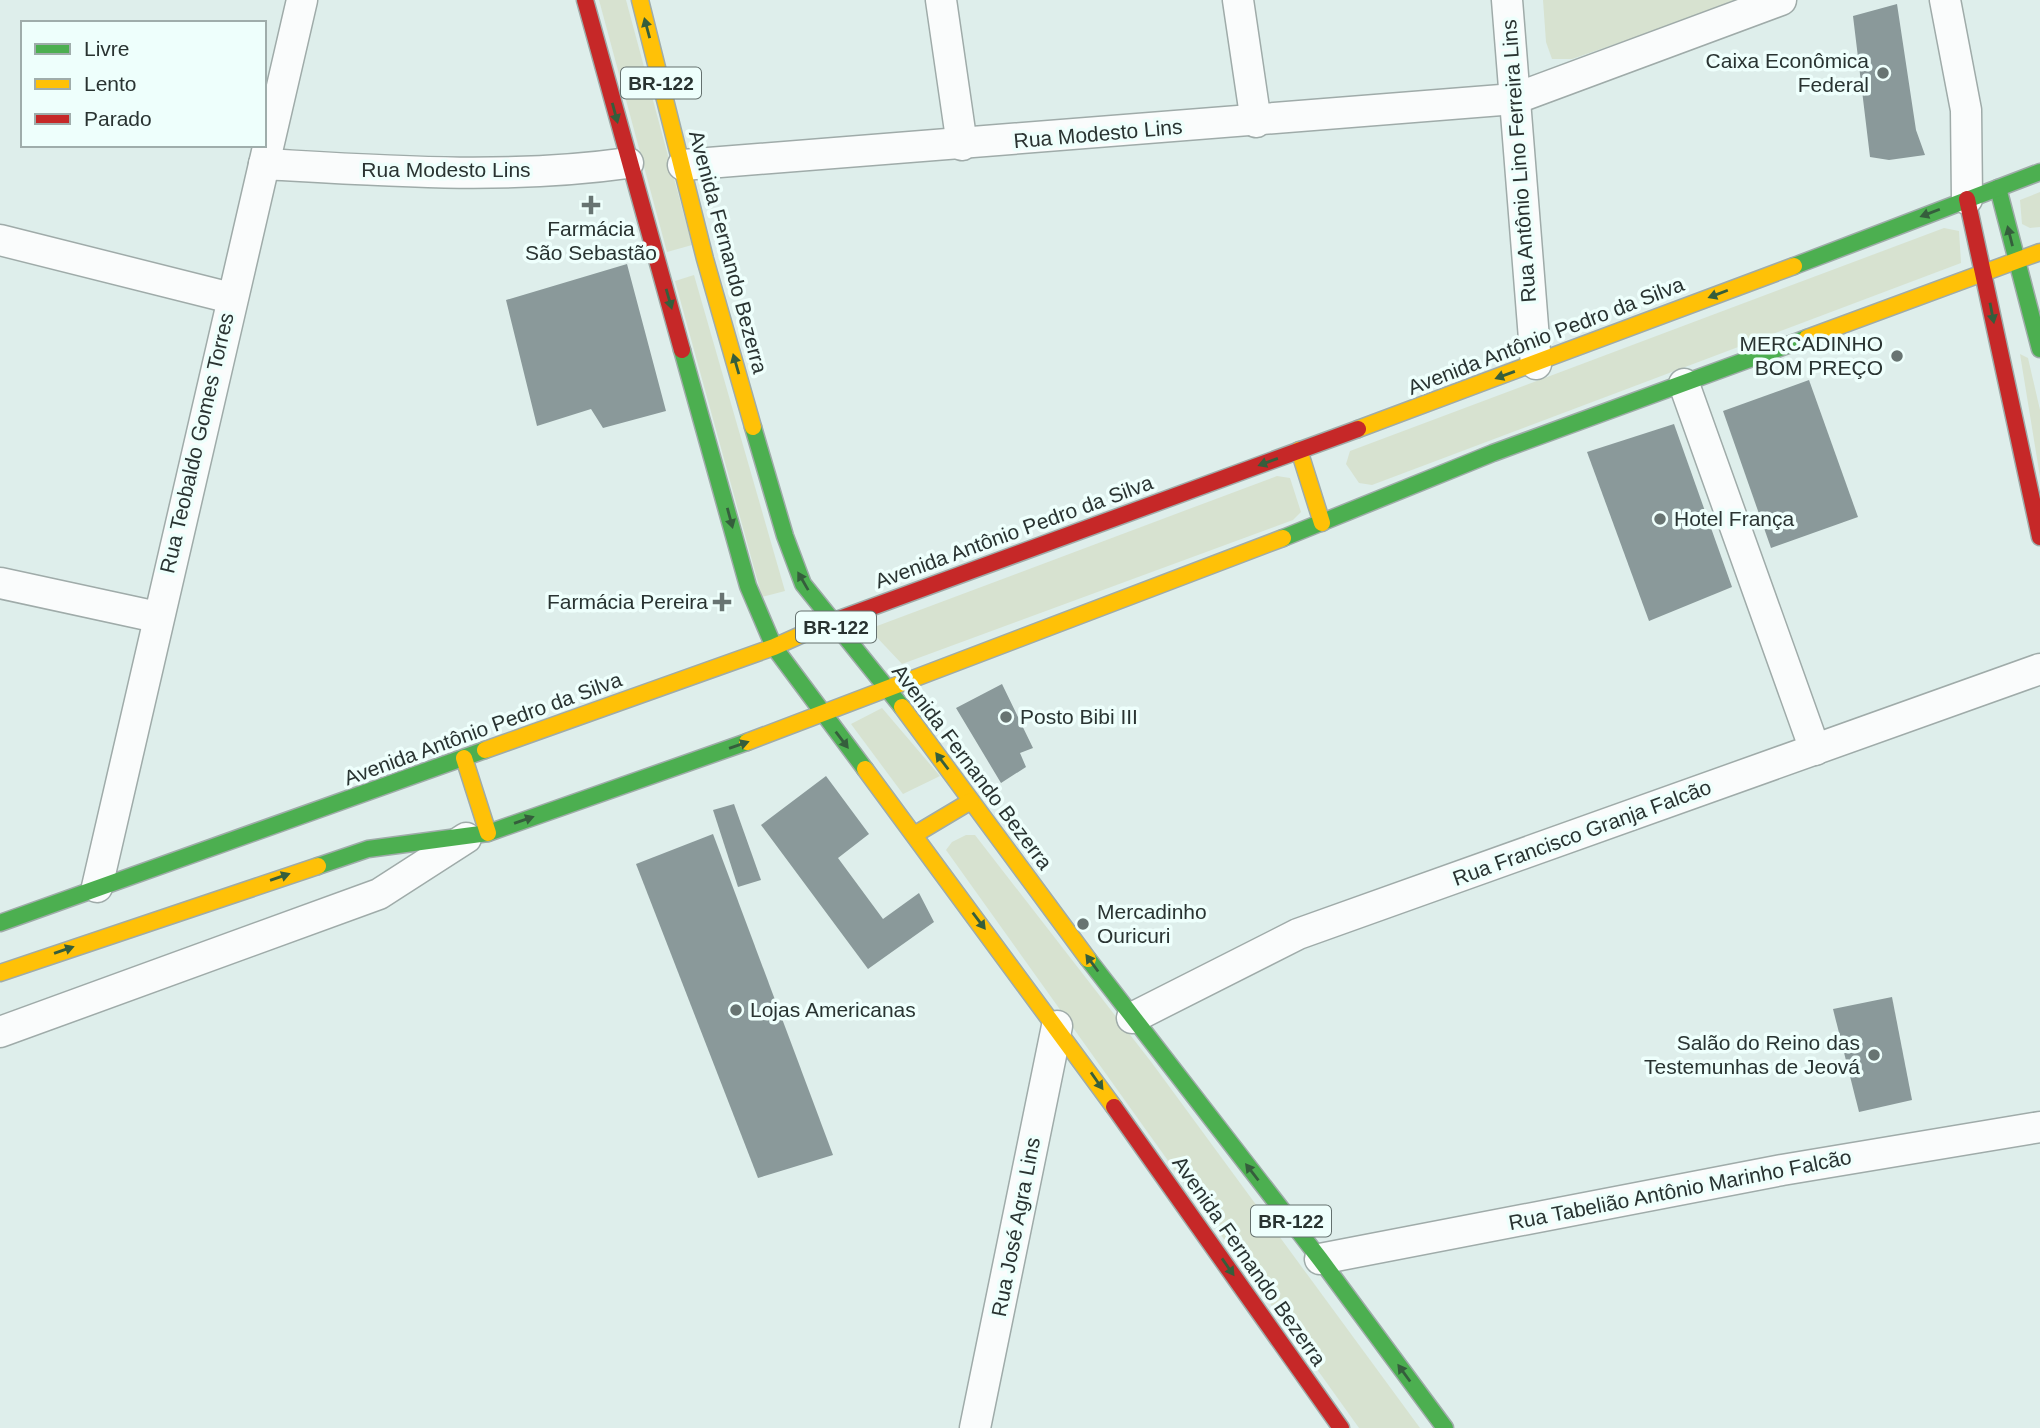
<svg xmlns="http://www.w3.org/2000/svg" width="2040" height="1428" viewBox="0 0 2040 1428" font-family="Helvetica,sans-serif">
<rect width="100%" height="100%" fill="#deeeeb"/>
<!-- green -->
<g fill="#d7e2d0">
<path d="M599 0H626L692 245 667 252Z"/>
<path d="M1543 0H1743L1572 59H1552L1546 42Z"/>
<path d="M2040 192V227L2030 228 2022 224 2020 200Z"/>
<path d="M1944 228 1959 231 1961 263 1372 485 1359 483 1346 464 1350 451Z"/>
<path d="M694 275 785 591 762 597 675 281Z"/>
<path d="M2020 354 2028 358 2040 410V477Z"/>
<path d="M1277 476 1290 478 1301 512 1293 520 902 664 869 629Z"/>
<path d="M882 708 940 776 903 794 851 724Z"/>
<path d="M966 835H975L1152 1063 1420 1428H1359L946 850 952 842Z"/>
</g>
<!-- building -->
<g fill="#8a999a">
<path d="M1897 4 1916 130 1925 155 1889 160 1870 157 1853 16Z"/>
<path d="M627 264 666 411 603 428 591 409 537 426 506 300Z"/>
<path d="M1809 380 1858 517 1771 548 1723 411Z"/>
<path d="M1674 424 1732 587 1649 621 1587 452Z"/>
<path d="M1002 684 1033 748 1020 753 1026 767 1001 783 956 708Z"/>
<path d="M826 776 869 834 838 858 883 919 919 893 934 922 868 969 761 825Z"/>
<path d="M734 804 761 880 738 887 713 810Z"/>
<path d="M713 834 833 1155 758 1178 636 864Z"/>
<path d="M1892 997 1912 1100 1859 1112 1833 1009Z"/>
</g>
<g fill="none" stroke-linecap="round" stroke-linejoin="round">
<defs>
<g id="street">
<path d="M941 0 962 145"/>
<path d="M1238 0 1256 122"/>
<path d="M1507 0 1536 364"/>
<path d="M1945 0 1966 110 1967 199"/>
<path d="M264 164C386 171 506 180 628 163"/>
<path d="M683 165 1514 99 1781 0"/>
<path d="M0 240 231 298"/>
<path d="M1684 384 1815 750"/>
<path d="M0 583 157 617"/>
<path d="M97 887 302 0"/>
<path d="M1132 1018 1298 934 2040 669"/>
<path d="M0 1032 379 894 466 838"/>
<path d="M1320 1259 1782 1170 2040 1127"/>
<path d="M975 1428 1057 1026"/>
</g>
<g id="fast">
<path d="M1998 188 2040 349"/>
<path d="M1794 266 2040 172"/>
<path d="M682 350 748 586 774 647 865 769"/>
<path d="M753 427 785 536 803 584 902 707"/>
<path d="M1283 538 1493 453 1807 338"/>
<path d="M318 866 368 849 488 833 747 742"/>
<path d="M0 923 485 750"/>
<path d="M1088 959 1320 1259 1445 1428"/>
</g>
<g id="slow">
<path d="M640 0 705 259 753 427"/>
<path d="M1807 338 2040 252"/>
<path d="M1358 429 1794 266"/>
<path d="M1299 450 1322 523"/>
<path d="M902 707 1088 959"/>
<path d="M747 742 1283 538"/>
<path d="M485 750 774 647 823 625"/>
<path d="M464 758 488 833"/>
<path d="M865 769 1114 1107"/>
<path d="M914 835 971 801"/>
<path d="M0 973 318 866"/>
</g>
<g id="jam">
<path d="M585 0 682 350"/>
<path d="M1967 199 2040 537"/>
<path d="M823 625 1358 429"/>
<path d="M1114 1107 1341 1428"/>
</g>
</defs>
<!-- street casing -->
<use href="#street" stroke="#9faba9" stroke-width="33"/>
<!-- fast casing -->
<use href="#fast" stroke="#9faba9" stroke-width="19"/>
<!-- slow casing -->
<use href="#slow" stroke="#9faba9" stroke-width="19"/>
<!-- jam casing -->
<use href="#jam" stroke="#9faba9" stroke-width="19"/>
<!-- street -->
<use href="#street" stroke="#fafcfc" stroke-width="30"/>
<!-- fast -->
<use href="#fast" stroke="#4caf50" stroke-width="16"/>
<!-- slow -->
<use href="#slow" stroke="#ffc107" stroke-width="16"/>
<!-- jam -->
<use href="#jam" stroke="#c62828" stroke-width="16"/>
</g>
<!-- one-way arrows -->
<defs><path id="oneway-solid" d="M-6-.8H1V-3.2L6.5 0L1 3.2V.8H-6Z" transform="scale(1.75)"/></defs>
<g fill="#355e3c">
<use href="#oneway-solid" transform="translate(647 28) rotate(-105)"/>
<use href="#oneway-solid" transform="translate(615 113) rotate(75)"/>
<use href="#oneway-solid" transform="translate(1930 213) rotate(159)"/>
<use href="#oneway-solid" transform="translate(2010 236) rotate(-104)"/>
<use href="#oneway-solid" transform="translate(1718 294) rotate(159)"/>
<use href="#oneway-solid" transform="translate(669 299) rotate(74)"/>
<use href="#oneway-solid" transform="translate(1992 313) rotate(79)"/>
<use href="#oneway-solid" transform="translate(736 364) rotate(-106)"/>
<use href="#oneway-solid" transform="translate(1505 375) rotate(160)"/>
<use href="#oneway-solid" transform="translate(1268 462) rotate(160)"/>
<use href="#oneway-solid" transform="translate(730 518) rotate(75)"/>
<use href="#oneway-solid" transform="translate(803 581) rotate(-120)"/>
<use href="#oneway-solid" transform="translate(842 740) rotate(53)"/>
<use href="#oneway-solid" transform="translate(739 745) rotate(-19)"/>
<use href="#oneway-solid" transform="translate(942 761) rotate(-127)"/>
<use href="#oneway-solid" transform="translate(524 820) rotate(-19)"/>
<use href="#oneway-solid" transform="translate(280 877) rotate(-19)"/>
<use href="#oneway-solid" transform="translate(979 921) rotate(53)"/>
<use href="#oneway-solid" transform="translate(64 950) rotate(-19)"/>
<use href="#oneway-solid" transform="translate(1092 963) rotate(-126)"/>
<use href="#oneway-solid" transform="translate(1097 1081) rotate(55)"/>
<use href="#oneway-solid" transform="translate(1252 1172) rotate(-128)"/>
<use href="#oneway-solid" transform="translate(1228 1267) rotate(55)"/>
<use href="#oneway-solid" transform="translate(1404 1373) rotate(-126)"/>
</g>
<!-- markers -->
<g fill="#687472" stroke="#eefffc" stroke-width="2.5">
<circle cx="1883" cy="73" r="7"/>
<path d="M587.5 194.5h7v7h7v7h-7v7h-7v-7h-7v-7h7z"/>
<circle cx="1897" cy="356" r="7"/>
<circle cx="1660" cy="519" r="7"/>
<path d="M718.5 591.5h7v7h7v7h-7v7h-7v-7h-7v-7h7z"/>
<circle cx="1006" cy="717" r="7"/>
<circle cx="1083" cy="924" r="7"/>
<circle cx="736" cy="1010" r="7"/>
<circle cx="1874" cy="1055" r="7"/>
</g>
<g text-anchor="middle" stroke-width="7" stroke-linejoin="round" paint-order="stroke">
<!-- shield labels -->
<g fill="#eefffc" stroke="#64706e" stroke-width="2">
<rect x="621" y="67.5" width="80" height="31" rx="5"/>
<rect x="796" y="611.5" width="80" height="31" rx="5"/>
<rect x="1251" y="1205.5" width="80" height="31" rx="5"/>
</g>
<g font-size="19" font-weight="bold" fill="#293331">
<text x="661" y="90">BR-122</text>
<text x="836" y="634">BR-122</text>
<text x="1291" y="1228">BR-122</text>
</g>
<!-- poi labels -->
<g font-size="21" fill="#293331" stroke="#eefffc" text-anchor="end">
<text x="1869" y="68">Caixa Econômica<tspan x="1869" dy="24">Federal</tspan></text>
<text x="591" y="236" text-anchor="middle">Farmácia<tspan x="591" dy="24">São Sebastão</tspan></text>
<text x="1883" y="351">MERCADINHO<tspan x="1883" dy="24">BOM PREÇO</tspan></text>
<text x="1674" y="526" text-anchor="start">Hotel França</text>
<text x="708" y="609">Farmácia Pereira</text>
<text x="1020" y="724" text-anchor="start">Posto Bibi III</text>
<text x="1097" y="919" text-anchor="start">Mercadinho<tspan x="1097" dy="24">Ouricuri</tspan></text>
<text x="750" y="1017" text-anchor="start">Lojas Americanas</text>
<text x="1860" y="1050">Salão do Reino das<tspan x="1860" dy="24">Testemunhas de Jeová</tspan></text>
</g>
<!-- street labels -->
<g font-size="21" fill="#293331" stroke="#eefffc">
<text transform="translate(1098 134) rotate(-5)" y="7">Rua Modesto Lins</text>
<text transform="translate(1519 161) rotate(-94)" y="7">Rua Antônio Lino Ferreira Lins</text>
<text x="446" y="177">Rua Modesto Lins</text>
<text transform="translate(728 252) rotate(75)" y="7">Avenida Fernando Bezerra</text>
<text transform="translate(1546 336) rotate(-21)" y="7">Avenida Antônio Pedro da Silva</text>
<text transform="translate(197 443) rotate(-77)" y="7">Rua Teobaldo Gomes Torres</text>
<text transform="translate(1014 532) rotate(-20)" y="7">Avenida Antônio Pedro da Silva</text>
<text transform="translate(483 729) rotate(-20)" y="7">Avenida Antônio Pedro da Silva</text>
<text transform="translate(972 767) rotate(53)" y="7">Avenida Fernando Bezerra</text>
<text transform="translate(1582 833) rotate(-20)" y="7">Rua Francisco Granja Falcão</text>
<text transform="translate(1680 1190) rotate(-11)" y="7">Rua Tabelião Antônio Marinho Falcão</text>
<text transform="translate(1016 1227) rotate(-79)" y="7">Rua José Agra Lins</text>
<text transform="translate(1249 1261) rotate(55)" y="7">Avenida Fernando Bezerra</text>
</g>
</g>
<!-- legend -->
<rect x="21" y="21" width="245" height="126" fill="#eefffc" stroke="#9fadab" stroke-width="2"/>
<rect x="35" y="44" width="35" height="10" fill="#4caf50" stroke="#9fadab" stroke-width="2"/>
<text x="84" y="56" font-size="21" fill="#293331">Livre</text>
<rect x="35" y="79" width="35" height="10" fill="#ffc107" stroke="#9fadab" stroke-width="2"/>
<text x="84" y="91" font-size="21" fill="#293331">Lento</text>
<rect x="35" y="114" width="35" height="10" fill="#c62828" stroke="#9fadab" stroke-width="2"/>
<text x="84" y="126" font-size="21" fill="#293331">Parado</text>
</svg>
